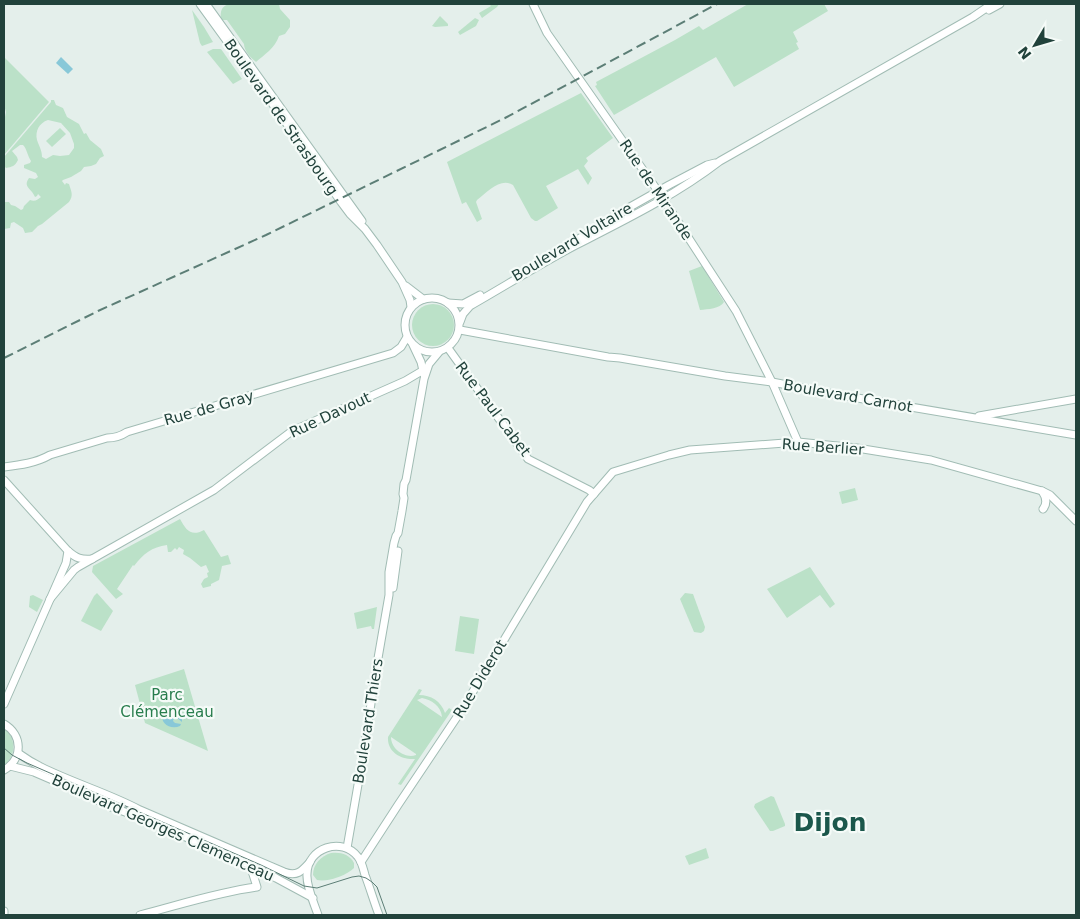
<svg xmlns="http://www.w3.org/2000/svg" width="1080" height="919" viewBox="0 0 1080 919" font-family="'DejaVu Sans',sans-serif">
<rect width="100%" height="100%" fill="#e4efeb"/>
<!-- green -->
<g fill="#bbe1c8" fill-rule="evenodd">
<path d="M231 4H279L280 9 290 20V27L285 34 279 36C275 48 264 55 256 62 251 58 244 51 244 44L227 20H221C220 12 221 5 231 4Z"/>
<path d="M489 4H499L497 7 482 18 479 13 491 6Z"/>
<path d="M748 4H824L828 11 793 32 798 42 796 43 799 49 734 87 716 57 614 115 595 86 597 85 596 82 675 40 699 26 703 30Z"/>
<path d="M192 10 204 27 213 42 202 46 200 43Z"/>
<path d="M440 16 448 24V26L435 27 432 26Z"/>
<path d="M475 18 479 20 476 26 460 35 458 32Z"/>
<path d="M213 49H221L242 79 233 84 207 52Z"/>
<path d="M4 57 49 102 4 155V117H5L6 112 4 105Z"/>
<path d="M581 93 613 138 586 158 588 161 584 166 592 178 588 185 578 169 546 186 558 208 537 221H535L531 218 513 185C501 177 487 192 477 200L476 202 482 219 477 222 466 202 462 204 447 162Z"/>
<path d="M51 100H54L56 105 63 108 67 117 79 124 84 134 86 133 90 140 101 149 104 156 100 158 96 164 91 166 84 167 81 171 71 177 63 180 62 181 65 185 66 183 69 184C71 191 74 195 69 202L42 224 38 226 32 232 25 233 23 228 14 222 11 223 10 228 4 229V202H9L11 205 15 206 21 210 23 209 24 206 30 200C35 202 37 200 41 197L38 194 37 196 35 197C34 195 33 193 32 192 28 187 24 185 29 178L35 179 38 177 36 173 24 168V165L30 163 31 161C27 155 27 149 23 145H20L12 151 17 157 18 160C15 166 12 167 6 168L4 166V157L51 102ZM48 120 61 123 70 133 74 144V148L69 155 60 156 53 155 46 159 42 157C42 150 39 146 37 140 35 131 39 123 48 120Z"/>
<path d="M60 128 66 134 52 147 46 141Z"/>
<path d="M702 266 724 302C720 309 708 309 700 310L689 271Z"/>
<circle cx="433" cy="325" r="21"/>
<path d="M855 488 858 500 842 504 839 492Z"/>
<path d="M180 519C186 530 191 537 204 530L221 557 228 555 231 564 222 566 219 580 211 584V586L203 588 201 584 204 579 208 577 207 573 209 572 206 565 201 567 190 558 183 554 184 550 179 547 177 550 175 548 171 552H168L167 545C152 547 143 554 134 566L133 565 117 589 123 594 116 599 92 572 93 566Z"/>
<path d="M810 567 835 604 830 608 820 595 787 618 767 589Z"/>
<path d="M97 593 113 611 101 631 81 621 94 596Z"/>
<path d="M685 593 693 594 705 627 704 631 701 633 694 632 680 599Z"/>
<path d="M33 595 43 600 37 612 29 607 30 596Z"/>
<path d="M377 607 374 629H372L371 626 357 629 354 613Z"/>
<path d="M460 616 479 619 474 654 455 651Z"/>
<path d="M184 669 208 751 145 723 135 685Z"/>
<path d="M419 689 422 690 419 695C431 695 441 701 445 713L449 708 452 710 401 785 398 784 415 759C401 760 387 752 388 737ZM422 698C432 700 441 706 442 717L417 700ZM391 737 416 754V755C405 759 391 749 391 737Z"/>
<path d="M4 728C16 738 17 755 4 765Z"/>
<path d="M771 796 774 797 785 824V826L773 831H770L754 807 755 804Z"/>
<path d="M706 848 709 858 689 865 685 856Z"/>
<path d="M331 853C341 852 349 854 354 863V868C346 876 328 882 317 880L313 875C313 864 321 856 331 853Z"/>
</g>
<!-- water -->
<g fill="#88c8d8">
<path d="M61 57 73 69 68 74 56 63Z"/>
<path d="M170 709C177 710 183 714 182 722L176 717 174 718 173 721 175 723 181 724 180 726C171 730 159 724 163 713Z"/>
</g>
<g fill="none" stroke-linecap="round" stroke-linejoin="round">
<defs>
<g id="secondary">
<path d="M200 4 282 117 341 202 350 214 365 229 377 245 402 282 410 300 411 307"/>
<path d="M206 4 362 221"/>
<path d="M533 4 547 33 660 194 736 311 772 382 798 442"/>
<path d="M989 10 1000 4"/>
<path d="M574 242 614 216 669 185 707 165 715 163"/>
<path d="M406 286 423 299"/>
<circle cx="432" cy="325" r="27"/>
<path d="M448 303 463 304 480 295"/>
<path d="M460 322 463 314 470 306C505 286 540 264 576 245 625 220 676 195 720 161L973 17 992 4"/>
<path d="M460 330 608 357 620 358 725 376 772 382 828 393 1076 435"/>
<path d="M413 345 421 362 424 375"/>
<path d="M448 348 528 459 589 490 594 494"/>
<path d="M979 416 1076 399"/>
<path d="M4 467C20 465 36 463 50 455L107 438C115 438 121 436 127 432L393 353 401 347 407 337"/>
<path d="M4 480 68 551C76 558 81 560 92 559"/>
<path d="M1042 491C1046 497 1048 503 1043 509"/>
<path d="M393 588 398 551"/>
<path d="M50 599 74 570 78 567 214 490 292 431 405 381 427 368"/>
<path d="M4 704 66 563 68 551"/>
<path d="M4 724C23 735 23 759 4 770"/>
<path d="M18 753C25 758 33 763 41 767 73 783 108 793 140 810L284 872C297 877 302 871 310 862"/>
<path d="M10 766 34 772 92 797 108 806 142 818 250 865 276 878 313 898"/>
<path d="M347 848 363 756 377 664 389 595V572L394 543 396 536 398 533 402 511 404 498 403 494 404 484 406 480 424 379 429 364 439 352"/>
<path d="M361 862 398 805 463 708 587 502 613 472 669 455 690 450 798 442 857 448 931 460 1042 491 1050 495 1076 521"/>
<path d="M4 911V915"/>
<path d="M140 915C179 905 218 892 257 887L250 865"/>
<path d="M318 915C314 903 306 886 307 874 307 848 342 836 358 857 362 862 363 868 365 875 370 888 374 902 379 915"/>
</g>
</defs>
<!-- secondary casing -->
<use href="#secondary" stroke="#a1bcb4" stroke-width="9"/>
<!-- secondary -->
<use href="#secondary" stroke="#fff" stroke-width="7"/>
<!-- tram -->
<path stroke="#5c7e76" stroke-width="1" d="M4 748 12 755 27 763 261 865 304 886 317 888 352 877 359 876 366 878 372 882 377 887 387 915"/>
<!-- rail -->
<path stroke="#5c7e76" stroke-width="2" stroke-dasharray="10 5" stroke-linecap="butt" d="M4 358 98 311 266 235 505 118 717 4"/>
</g>
<g text-anchor="middle" stroke-width="4.5" stroke-linejoin="round" paint-order="stroke">
<!-- street labels -->
<g font-size="15" fill="#21423b" stroke="#f5fbf8">
<text transform="translate(281 117) rotate(55)" y="5">Boulevard de Strasbourg</text>
<text transform="translate(656 190) rotate(56)" y="5">Rue de Mirande</text>
<text transform="translate(572 242) rotate(-31)" y="5">Boulevard Voltaire</text>
<text transform="translate(848 396) rotate(10)" y="5">Boulevard Carnot</text>
<text transform="translate(209 408) rotate(-16)" y="5">Rue de Gray</text>
<text transform="translate(493 409) rotate(53)" y="5">Rue Paul Cabet</text>
<text transform="translate(330 415) rotate(-25)" y="5">Rue Davout</text>
<text transform="translate(823 447) rotate(4)" y="5">Rue Berlier</text>
<text transform="translate(480 679) rotate(-59)" y="5">Rue Diderot</text>
<text transform="translate(368 721) rotate(-81)" y="5">Boulevard Thiers</text>
<text transform="translate(163 828) rotate(24)" y="5">Boulevard Georges Clemenceau</text>
</g>
<!-- park labels -->
<g font-size="15" fill="#287d4d" stroke="#f5fbf8">
<text x="167" y="700">Parc<tspan x="167" dy="17">Clémenceau</tspan></text>
</g>
<!-- town labels -->
<g font-size="25" font-weight="bold" fill="#1b574b" stroke="#f5fbf8">
<text x="830" y="831">Dijon</text>
</g>
</g>
<!-- border -->
<rect width="1080" height="919" fill="none" stroke="#21423b" stroke-width="10"/>
<!-- north arrow -->
<g transform="translate(1035 45) rotate(232)" stroke="#f5fbf8" stroke-width="4" paint-order="stroke">
<path d="M0-4L9 19L0 12L-9 19Z" fill="#21423b"/>
<text y="-8" font-size="14" font-weight="bold" text-anchor="middle" fill="#21423b">N</text>
</g>
</svg>
